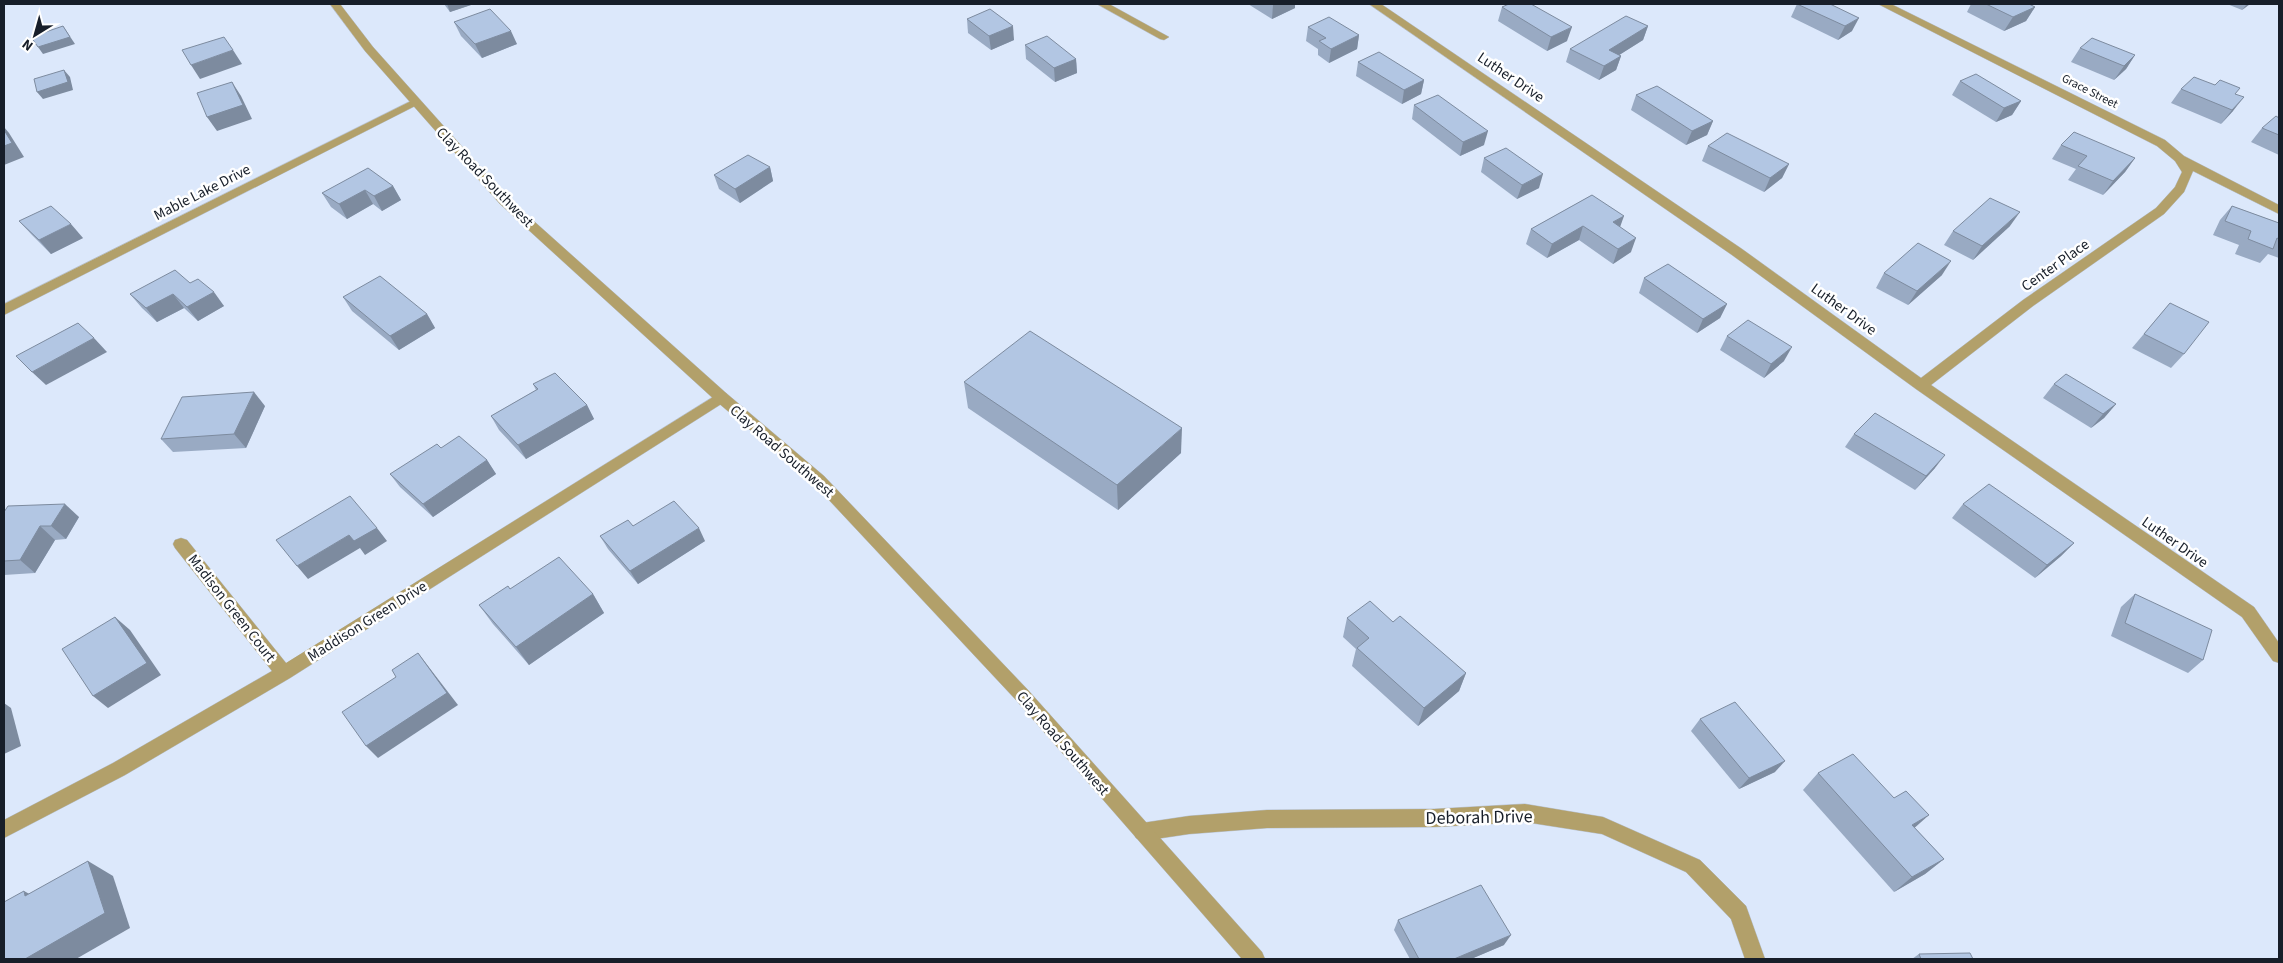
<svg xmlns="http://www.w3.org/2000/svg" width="2283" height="963" viewBox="0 0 2283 963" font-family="'Source Sans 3',sans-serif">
<rect width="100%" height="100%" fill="#dce8fb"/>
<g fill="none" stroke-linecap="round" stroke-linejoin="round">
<defs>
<g id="minor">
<path d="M1097 4H1109L1169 37 1164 40 1160 39Z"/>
<path d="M1369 4H1381L1742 249 1921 378 2023 300 2156 208 2175 187 2182 172 2175 161 2157 146 1878 4H1891L2165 140 2184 156 2279 205V214L2193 171 2184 192 2164 214 2033 306 1931 385 2254 607 2279 643V663L2273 661 2242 617 1916 389 1732 255Z"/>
<path d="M415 99 419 100 421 102 419 104 4 315V304Z"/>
<path d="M721 392 726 393 728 397 726 401 290 678 125 775 4 838V820L113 763 272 671 175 548 173 544 175 540 181 538 187 540 286 663Z"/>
<path d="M1525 804 1603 817 1700 860 1746 906 1765 959H1745L1731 919 1686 872 1602 834 1525 822 1434 827 1267 828 1189 834 1142 841 1136 838 1133 832 1136 826 1142 823 1189 816 1267 810 1434 809Z"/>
</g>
<path id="tertiary" d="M330 4H340L373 47 508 198 726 393 824 476 1028 690 1262 952 1265 959H1242L1016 700 814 484 716 401 500 204 365 51Z"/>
</defs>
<!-- minor casing -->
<use href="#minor" stroke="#b9c4d5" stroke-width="1"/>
<!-- tertiary casing -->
<use href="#tertiary" stroke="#b9c4d5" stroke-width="1"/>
<!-- minor -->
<use href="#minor" fill="#b2a06a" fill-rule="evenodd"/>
<!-- tertiary -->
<use href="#tertiary" fill="#b2a06a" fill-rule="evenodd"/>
</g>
<!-- wall -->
<g fill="#99aac3">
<path d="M444 4H474L450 12Z"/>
<path d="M1248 4H1295V8L1272 19Z"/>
<path d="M1797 4H1830L1852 31 1838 40 1791 17Z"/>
<path d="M1971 4H2029L2035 7 2026 21 2004 31 1967 12Z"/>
<path d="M2227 4H2250L2242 10Z"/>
<path d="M1502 7 1567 41 1547 51 1498 21Z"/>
<path d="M967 19 1014 40 991 50 968 33Z"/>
<path d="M454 22 517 44 482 58 461 36Z"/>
<path d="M1648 26 1643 40 1619 55 1621 56 1616 70 1599 80 1566 62 1570 49Z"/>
<path d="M1308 27 1359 35 1357 49 1329 63 1318 55V49L1306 41Z"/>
<path d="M1025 45 1076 59 1077 73 1055 82 1026 59Z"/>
<path d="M2080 48 2135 55 2126 69 2114 80 2071 62Z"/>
<path d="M1358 62 1424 80 1421 94 1402 104 1356 76Z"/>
<path d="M1960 81 2021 101 2012 115 1996 122 1952 95Z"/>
<path d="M2215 85 2235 94 2233 111 2221 124 2171 103 2181 89Z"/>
<path d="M1636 95 1713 121 1707 135 1686 145 1631 110Z"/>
<path d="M1414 105 1484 145 1460 156 1412 119Z"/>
<path d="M2279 118V155L2251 142 2262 128Z"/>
<path d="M2061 145 2135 158 2125 172 2103 195 2068 180 2076 169 2052 159Z"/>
<path d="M1708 146 1789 164 1782 178 1764 192 1702 161Z"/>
<path d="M1484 158 1539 188 1517 199 1481 172Z"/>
<path d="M770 167 773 181 740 203 719 189 714 175Z"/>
<path d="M393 186 401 200 382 211 373 204 347 219 331 207 322 193Z"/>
<path d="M1592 195 1620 227 1631 252 1613 264 1579 240 1547 258 1526 244 1531 229Z"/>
<path d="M2232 206 2279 223V258L2268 254 2260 263 2235 254 2239 245 2213 235 2220 220Z"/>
<path d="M19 221 83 238 51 254 32 235Z"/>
<path d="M2010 226 1973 260 1944 245 1953 231Z"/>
<path d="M1884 273 1942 275 1908 305 1876 288Z"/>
<path d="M1644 278 1727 304 1720 318 1697 333 1639 293Z"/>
<path d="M190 283 224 306 198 321 184 308 157 322 142 308 130 294Z"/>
<path d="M343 297 427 314 435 328 399 350 352 311Z"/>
<path d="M2170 303 2184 354 2171 368 2132 348Z"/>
<path d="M1727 336 1784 361 1764 378 1720 350Z"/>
<path d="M964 382 1181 453 1118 510 968 408Z"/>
<path d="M533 384 587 405 594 419 526 459 499 430 491 416 536 390Z"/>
<path d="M2054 384 2116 404 2104 418 2091 428 2043 398Z"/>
<path d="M265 406 246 448 173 452 161 439Z"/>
<path d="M1854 434 1935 468 1915 490 1845 447Z"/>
<path d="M441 448 487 460 496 474 433 517 400 487 390 474Z"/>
<path d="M1963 504 2074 543 2061 556 2035 578 1952 518Z"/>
<path d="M4 512 79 517 66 539 55 540 35 573 4 575Z"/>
<path d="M600 536 705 541 638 584 608 549Z"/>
<path d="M510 589 593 594 604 613 529 665 493 624 479 605Z"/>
<path d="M2135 594 2203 660 2188 673 2111 636 2121 607Z"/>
<path d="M1347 618 1393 622 1466 673 1459 691 1418 726 1352 666 1356 649 1343 637Z"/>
<path d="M1700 719 1775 772 1739 789 1691 731Z"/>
<path d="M1818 773 1915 828 1944 859 1925 874 1894 892 1803 790Z"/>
<path d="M1398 920 1504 945 1471 959H1410L1394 930Z"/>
<path d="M1919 954 1973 959H1912Z"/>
</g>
<!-- shaded-wall -->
<g fill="#7d8b9f">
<path d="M447 4H474L450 12Z"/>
<path d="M1275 4H1295V8L1272 19 1273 5Z"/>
<path d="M2247 4H2250L2242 10Z"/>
<path d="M2035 7 2026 21 2004 31 2013 17Z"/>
<path d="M1859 18 1852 31 1838 40 1845 26Z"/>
<path d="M63 26 75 44 43 54 38 47Z"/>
<path d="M1013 26 1014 40 991 50 989 36Z"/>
<path d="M1648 26 1643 40 1605 64 1609 50Z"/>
<path d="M1572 27 1567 41 1547 51 1551 37Z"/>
<path d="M511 31 517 44 482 58 475 44Z"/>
<path d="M1359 35 1357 49 1329 63 1331 49Z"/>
<path d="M233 50 242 64 200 79 191 65Z"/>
<path d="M2135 55 2126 69 2114 80 2124 66Z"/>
<path d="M1621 56 1616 70 1599 80 1604 66Z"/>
<path d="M1076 59 1077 73 1055 82 1054 68Z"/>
<path d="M64 70 70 77 73 90 43 99 37 92Z"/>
<path d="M1424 80 1421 94 1402 104 1404 90Z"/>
<path d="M232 82 241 96 252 119 217 131 207 117Z"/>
<path d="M2244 97 2233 111 2221 124 2232 110Z"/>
<path d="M2021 101 2012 115 1996 122 2004 108Z"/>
<path d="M1713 121 1707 135 1686 145 1692 131Z"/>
<path d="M4 127 9 133 24 157 4 165Z"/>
<path d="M1488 131 1484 145 1460 156 1463 142Z"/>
<path d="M2135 158 2125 172 2103 195 2113 181Z"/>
<path d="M1789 164 1782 178 1764 192 1770 178Z"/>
<path d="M770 167 773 181 740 203 735 189Z"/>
<path d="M1543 174 1539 188 1517 199 1522 185Z"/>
<path d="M393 186 401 200 382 211 374 196Z"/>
<path d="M365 190 373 204 347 219 339 204Z"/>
<path d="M2020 212 2010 226 1973 260 1982 246Z"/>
<path d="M1624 216 1619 230 1613 222Z"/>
<path d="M71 224 83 238 51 254 39 240Z"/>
<path d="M1583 226 1579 240 1547 258 1552 244Z"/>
<path d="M1636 238 1631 252 1613 264 1618 249Z"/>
<path d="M1951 261 1942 275 1908 305 1917 291Z"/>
<path d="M214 292 224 306 198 321 187 307Z"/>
<path d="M173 294 184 308 157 322 146 308Z"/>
<path d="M1727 304 1720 318 1697 333 1703 319Z"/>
<path d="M427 314 435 328 399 350 390 336Z"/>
<path d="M94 338 107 352 46 385 32 372Z"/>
<path d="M1792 347 1784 361 1764 378 1771 364Z"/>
<path d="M254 392 265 406 246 448 234 434Z"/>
<path d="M2116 404 2104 418 2091 428 2103 414Z"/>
<path d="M587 405 594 419 526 459 518 445Z"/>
<path d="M1182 428 1181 453 1118 510 1117 485Z"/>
<path d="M1945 455 1935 468 1915 490 1926 476Z"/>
<path d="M487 460 496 474 433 517 423 504Z"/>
<path d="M65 504 79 517 66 539 51 526Z"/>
<path d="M40 526 55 540 35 573 20 560Z"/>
<path d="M377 528 387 541 365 555 360 548 308 579 297 566 349 535Z"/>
<path d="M699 528 705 541 638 584 630 571Z"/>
<path d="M2074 543 2061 556 2035 578 2047 565Z"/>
<path d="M593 594 604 613 529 665 516 647Z"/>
<path d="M115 617 130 630 161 675 108 708 93 696Z"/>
<path d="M418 653 458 705 378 758 366 746Z"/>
<path d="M1466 673 1459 691 1418 726 1424 708Z"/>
<path d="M4 703 11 708 21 746 4 754Z"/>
<path d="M1785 761 1775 772 1739 789 1749 778Z"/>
<path d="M1929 815 1911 831 1912 825Z"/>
<path d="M1944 859 1925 874 1894 892 1912 877Z"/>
<path d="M88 861 113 876 130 928 76 959H25Z"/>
<path d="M24 891 51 906 25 896Z"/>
<path d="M1511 935 1504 945 1471 959H1454Z"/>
</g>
<!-- building -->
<g fill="#b2c6e3" stroke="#7d8b9f">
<path d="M1509 4H1531L1572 27 1551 37 1502 7Z"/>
<path d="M1797 4H1830L1859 18 1845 26Z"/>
<path d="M1986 4H2029L2035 7 2013 17Z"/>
<path d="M490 9 511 31 475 44 454 22Z"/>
<path d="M990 9 1013 26 989 36 967 19Z"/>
<path d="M1626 16 1648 26 1609 50 1621 56 1604 66 1570 49Z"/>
<path d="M1329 17 1359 35 1331 49 1319 41 1326 38 1308 27Z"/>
<path d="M63 26 70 37 38 47 31 37Z"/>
<path d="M1047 36 1076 59 1054 68 1025 45Z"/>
<path d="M224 37 233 50 191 65 182 50Z"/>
<path d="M2092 38 2135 55 2124 66 2080 48Z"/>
<path d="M1379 52 1424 80 1404 90 1358 62Z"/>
<path d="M64 70 68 82 37 92 34 79Z"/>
<path d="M1976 74 2021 101 2004 108 1960 81Z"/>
<path d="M2194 77 2215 85 2220 80 2240 88 2235 94 2244 97 2232 110 2181 89Z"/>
<path d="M232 82 243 105 207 117 197 93Z"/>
<path d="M1657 86 1713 121 1692 131 1636 95Z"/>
<path d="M1438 95 1488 131 1463 142 1414 105Z"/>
<path d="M2276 116 2279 118V135L2262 128Z"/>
<path d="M4 130 12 143 4 146Z"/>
<path d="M2074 132 2135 158 2113 181 2078 166 2087 156 2061 145Z"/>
<path d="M1727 133 1789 164 1770 178 1708 146Z"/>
<path d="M1506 148 1543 174 1522 185 1484 158Z"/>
<path d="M748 155 770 167 735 189 714 175Z"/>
<path d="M368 168 393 186 374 196 365 190 339 204 322 193Z"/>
<path d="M1592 195 1624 216 1613 222 1636 238 1618 249 1583 226 1552 244 1531 229Z"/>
<path d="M1990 198 2020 212 1982 246 1953 231Z"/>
<path d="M51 206 71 224 39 240 19 221Z"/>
<path d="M2232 206 2279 223V239L2277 238 2273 249 2248 239 2251 231 2225 221Z"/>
<path d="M1918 243 1951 261 1917 291 1884 273Z"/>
<path d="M1668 264 1727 304 1703 319 1644 278Z"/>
<path d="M175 270 190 283 198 279 214 292 187 307 173 294 146 308 130 294Z"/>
<path d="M380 276 427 314 390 336 343 297Z"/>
<path d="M2170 303 2209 322 2184 354 2144 334Z"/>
<path d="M1748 320 1792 347 1771 364 1727 336Z"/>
<path d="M78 323 94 338 32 372 16 356Z"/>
<path d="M1030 331 1182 428 1117 485 964 382Z"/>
<path d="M555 373 587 405 518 445 491 416 538 389 533 384Z"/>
<path d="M2066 374 2116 404 2103 414 2054 384Z"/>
<path d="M254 392 234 434 161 439 182 397Z"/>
<path d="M1875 413 1945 455 1926 476 1854 434Z"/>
<path d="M459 436 487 460 423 504 390 474 437 444 441 448Z"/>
<path d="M1989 484 2074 543 2047 565 1963 504Z"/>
<path d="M350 496 377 528 354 541 349 535 297 566 276 540Z"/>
<path d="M674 501 699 528 630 571 600 536 628 520 633 526Z"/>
<path d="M65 504 51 526H40L20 560 4 561V512L8 506Z"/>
<path d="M559 557 593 594 516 647 479 605 508 586 510 589Z"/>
<path d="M2135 594 2212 630 2203 660 2125 623Z"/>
<path d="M1370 601 1393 622 1400 616 1466 673 1424 708 1357 648 1369 638 1347 618Z"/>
<path d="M115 617 147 663 93 696 62 649Z"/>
<path d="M418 653 447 693 366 746 342 712 396 677 392 670Z"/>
<path d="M1735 702 1785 761 1749 778 1700 719Z"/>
<path d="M1853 754 1894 798 1906 791 1929 815 1912 825 1944 859 1912 877 1818 773Z"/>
<path d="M88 861 105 913 25 959H4V902L24 891 25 896Z"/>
<path d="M1481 885 1511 935 1454 959H1419L1398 920Z"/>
<path d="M1970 953 1973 959H1921L1919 954Z"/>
</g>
<g text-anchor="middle" stroke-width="5" stroke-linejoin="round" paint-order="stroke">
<!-- far-street labels -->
<g font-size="12" fill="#171e29" stroke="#fff">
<text transform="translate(2090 91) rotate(27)" y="4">Grace Street</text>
</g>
<!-- street labels -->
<g font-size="15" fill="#171e29" stroke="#fff">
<text transform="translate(1511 77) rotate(34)" y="5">Luther Drive</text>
<text transform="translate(485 177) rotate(46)" y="5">Clay Road Southwest</text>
<text transform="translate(202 192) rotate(-27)" y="5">Mable Lake Drive</text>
<text transform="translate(2055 265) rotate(-35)" y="5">Center Place</text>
<text transform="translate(1844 309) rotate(36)" y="5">Luther Drive</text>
<text transform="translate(782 451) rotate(41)" y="5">Clay Road Southwest</text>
<text transform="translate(2175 542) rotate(35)" y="5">Luther Drive</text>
<text transform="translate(232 608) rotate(52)" y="5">Madison Green Court</text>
<text transform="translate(367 621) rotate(-32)" y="5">Maddison Green Drive</text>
<text transform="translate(1063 743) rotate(49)" y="5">Clay Road Southwest</text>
</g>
<!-- near-street labels -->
<g font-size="18" fill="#171e29" stroke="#fff">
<text transform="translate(1479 817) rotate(-1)" y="6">Deborah Drive</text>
</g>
</g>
<!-- border -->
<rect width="2283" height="963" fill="none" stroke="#171e29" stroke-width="10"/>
<!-- north arrow -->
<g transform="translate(35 35) rotate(217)" stroke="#ffffff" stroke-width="4" paint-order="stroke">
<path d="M0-4L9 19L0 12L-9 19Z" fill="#171e29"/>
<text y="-8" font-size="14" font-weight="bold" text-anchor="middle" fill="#171e29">N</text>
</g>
</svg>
